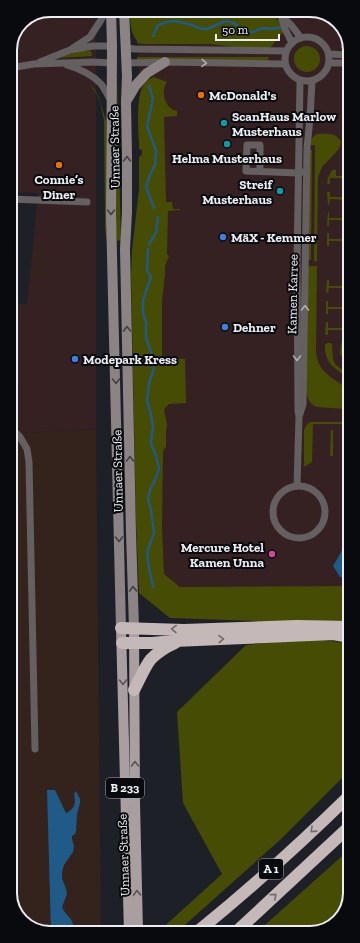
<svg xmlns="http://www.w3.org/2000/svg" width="360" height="943" viewBox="0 0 360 943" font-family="'Zilla Slab',serif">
<rect width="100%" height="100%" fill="#1d2027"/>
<!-- commercial -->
<g fill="#352121">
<path d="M50 10H96V429L23 433 11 424 10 303 27 304 38 193 10 192V47L22 21Z"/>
<path d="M136 10H313L335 18 349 39V586L180 587 164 574Z"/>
</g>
<!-- industrial -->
<g fill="#34221c">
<path d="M34 253H45V275H33V268L36 267V261H33Z"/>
<path d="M11 424 23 433 96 429 101 933H47L24 923 11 904Z"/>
</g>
<!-- green -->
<g fill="#464c04">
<path d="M130 10H273L277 20H278L284 31 270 48H243L210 44H144L137 43V41C130 32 130 22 130 10Z"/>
<circle cx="307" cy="59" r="13"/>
<path d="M82 51H91L92 56 57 58V56Z"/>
<path d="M137 57H269L268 61H137Z"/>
<path d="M154 77 167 82C160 92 165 109 177 111V116L164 117 166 202H172L173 209H180V210L168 211 167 254 169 256 165 266V274L162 302V358L185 359 186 403 169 404 164 409 167 425 166 431V447L163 451 162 527 164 574 180 587 349 586 350 621H256L170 618 139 593 136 521 131 275 132 251 139 189V158L140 156 142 155V150L139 149C139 133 134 94 146 82 148 80 151 78 154 77Z"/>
<path d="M114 78H117L121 240 117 241 116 230V185Z"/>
<path d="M90 84 95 90 99 98 106 121 107 239H106L105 224 104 120 100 102 97 95Z"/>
<path d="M318 134C329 134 335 132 341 142L339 149 322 167 318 177 317 261H314L315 145H310C311 139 312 136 318 134Z"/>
<path d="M310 150H312L311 260H308Z"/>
<path d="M332 170H336V176H349V178H330V184H328L327 183 328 178Z"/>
<path d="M327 192H330V197H349V200L330 199 329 205H328Z"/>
<path d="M328 212H329V218H349V220H329V226H328L327 225Z"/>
<path d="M327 233H329V239H349V241H329V246H327Z"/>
<path d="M308 266H317L316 348C316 351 316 354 317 358 320 373 337 381 349 389V407L344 409 317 407C309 405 307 396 306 389Z"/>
<path d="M327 280H329V286H349V288H329L328 293 326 292Z"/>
<path d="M326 301H328V307H349V309H328V314H326Z"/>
<path d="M326 322H328V328H349V330H328V335H326L325 334Z"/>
<path d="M327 343H330L332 344C333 364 332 363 349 374V378C335 369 324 363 325 345Z"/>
<path d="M341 343H343V348H349V356H342L340 355Z"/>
<path d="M311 422H349V424H313L312 462 304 467V430L307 424Z"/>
<path d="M331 430H333V456H330Z"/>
<path d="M312 638 350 644V770L280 840 177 932H158L222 874 183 803 177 712 246 645Z"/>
<path d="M350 849V894L342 917 321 932H257Z"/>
</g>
<!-- water -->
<g fill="#1f5b86">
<path d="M349 538V578L340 577 333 566Z"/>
<path d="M47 790H55L66 813C75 809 76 803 74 794L76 791 80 799V803L77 814 76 831 75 834 72 836V839L74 846 73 852 64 865 62 872V878L66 889 67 894 62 907C66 917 77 920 72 932L69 933H51Z"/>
</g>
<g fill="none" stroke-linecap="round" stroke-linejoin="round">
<!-- stream -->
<g stroke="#1f5b86" stroke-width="2.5">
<path d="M153 36 158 25 167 22 175 21 189 24 202 29H207L225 21 234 23 243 31 247 32H252L263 28 273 29 282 27"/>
<path d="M149 86 153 99 147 126 156 151 155 165 150 175 146 187 154 208"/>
<path d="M149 244 156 233 158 217"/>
<path d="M148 249 147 270 151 277 143 300V313L146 322V338L152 355 154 368 149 383 147 401 150 410 153 427 151 443 156 456 159 468 156 478 150 490 148 499 151 510 154 532 147 553 149 568 153 587"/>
</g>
<!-- minor -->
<g stroke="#645f60" stroke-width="7">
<path d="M279 10 285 29 292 43"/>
<path d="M281 15 292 26 301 38"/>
<circle cx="307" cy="59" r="22"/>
<path d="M73 48 90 37 101 20 106 10"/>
<path d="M125 48 135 49 286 51"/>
<path d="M329 54 349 55"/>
<path d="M40 62 70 50 93 46H112"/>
<path d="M126 63 165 62 285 64"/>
<path d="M329 63H349"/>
<path d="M67 65C80 69 92 74 101 84 105 89 108 96 111 101"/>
<path d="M10 68 34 64 94 62 111 63"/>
<path d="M260 171V145H247L246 171 298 173 303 172"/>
<path d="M10 199 87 202"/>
<path d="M300 414 303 404 307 148 310 118 312 81"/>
<path d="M11 428 20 437 27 449 29 462 35 749"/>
<path d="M297 486 299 416 298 411 297 263 300 81"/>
<circle cx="299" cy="512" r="26"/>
</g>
<!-- secondary -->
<g stroke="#8b8384" stroke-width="10">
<path d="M111 10 112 46 111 214 121 628"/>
<path d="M124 10 127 76 126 102 127 156V212L125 249 131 533 134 628"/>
<path d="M127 100 136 85 147 73 165 62"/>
</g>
<!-- primary -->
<g stroke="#a99fa0" stroke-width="10">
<path d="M121 628 129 933"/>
<path d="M134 628 135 803 138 932"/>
</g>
<!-- motorway -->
<g stroke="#c4b8b9" stroke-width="12">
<path d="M121 628 184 630 297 626 350 627"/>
<path d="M122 643H152L174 641 333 634 350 637"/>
<path d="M134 690C139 681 145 666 151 659 158 652 166 647 175 643"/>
<path d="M197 932C250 889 301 843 350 795"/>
<path d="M236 932 350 826"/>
</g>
</g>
<!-- one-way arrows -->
<defs><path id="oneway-chevron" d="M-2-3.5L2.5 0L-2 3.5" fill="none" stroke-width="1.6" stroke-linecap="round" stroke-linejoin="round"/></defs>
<g stroke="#afaeb1">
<use href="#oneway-chevron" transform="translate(204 63) rotate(1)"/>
<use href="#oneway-chevron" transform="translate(305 308) rotate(-89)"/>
<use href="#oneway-chevron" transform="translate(297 358) rotate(90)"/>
</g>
<g stroke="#434043">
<use href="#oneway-chevron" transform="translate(127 159) rotate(-90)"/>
<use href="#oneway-chevron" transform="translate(111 212) rotate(90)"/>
<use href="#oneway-chevron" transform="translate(127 329) rotate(-91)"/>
<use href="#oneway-chevron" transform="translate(116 381) rotate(89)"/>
<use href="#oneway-chevron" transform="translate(130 459) rotate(-91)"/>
<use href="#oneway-chevron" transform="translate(119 539) rotate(89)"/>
<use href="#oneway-chevron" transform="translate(133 589) rotate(-92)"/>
</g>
<g stroke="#6f6a6c">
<use href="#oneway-chevron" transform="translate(174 629) rotate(-178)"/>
<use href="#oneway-chevron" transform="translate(221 639) rotate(-3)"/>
<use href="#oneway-chevron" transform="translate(313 830) rotate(136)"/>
<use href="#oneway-chevron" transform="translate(274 896) rotate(-42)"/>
</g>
<g stroke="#585456">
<use href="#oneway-chevron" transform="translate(123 682) rotate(89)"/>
<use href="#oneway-chevron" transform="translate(135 764) rotate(-90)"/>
<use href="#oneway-chevron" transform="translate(137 893) rotate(-92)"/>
</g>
<!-- markers -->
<g fill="#e8710a" stroke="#080a0d" stroke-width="1.5">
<circle cx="201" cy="95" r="4"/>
<circle cx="59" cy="165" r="4"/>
</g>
<g fill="#0f9aa8" stroke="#080a0d" stroke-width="1.5">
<circle cx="224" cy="123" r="4"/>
<circle cx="227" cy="144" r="4"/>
<circle cx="280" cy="191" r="4"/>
</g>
<g fill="#3f7fe0" stroke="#080a0d" stroke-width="1.5">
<circle cx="223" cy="237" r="4"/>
<circle cx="225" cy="327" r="4"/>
<circle cx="75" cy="359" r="4"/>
</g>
<circle fill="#d1479c" stroke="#080a0d" stroke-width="1.5" cx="272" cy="554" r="4"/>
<g text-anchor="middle" stroke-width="4" stroke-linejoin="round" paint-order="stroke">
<!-- shield labels -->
<g fill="#080a0d" stroke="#a8aaae" stroke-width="1">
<rect x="106" y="778" width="38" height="20" rx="3"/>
<rect x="259" y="859" width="24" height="20" rx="3"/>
</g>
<g font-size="12" font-weight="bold" fill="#eceef3">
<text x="125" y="792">B 233</text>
<text x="271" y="873">A 1</text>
</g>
<!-- poi labels -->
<g font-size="13" font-weight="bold" fill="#eceef3" stroke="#080a0d" text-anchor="start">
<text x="209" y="100">McDonald's</text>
<text x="232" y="121">ScanHaus Marlow<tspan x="232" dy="15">Musterhaus</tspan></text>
<text x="227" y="163" text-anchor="middle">Helma Musterhaus</text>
<text x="59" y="184" text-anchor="middle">Connie’s<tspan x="59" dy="15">Diner</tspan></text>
<text x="272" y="189" text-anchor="end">Streif<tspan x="272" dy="15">Musterhaus</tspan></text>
<text x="231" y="242">MäX - Kemmer</text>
<text x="233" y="332">Dehner</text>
<text x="83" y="364">Modepark Kress</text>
<text x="264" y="552" text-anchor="end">Mercure Hotel<tspan x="264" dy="15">Kamen Unna</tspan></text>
</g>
<!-- street labels -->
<g font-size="13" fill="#eceef3" stroke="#080a0d">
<text transform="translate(114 147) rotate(-91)" y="5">Unnaer Straße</text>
<text transform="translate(292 294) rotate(-89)" y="5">Kamen Karree</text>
<text transform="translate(117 471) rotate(-91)" y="5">Unnaer Straße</text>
<text transform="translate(123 855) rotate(-92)" y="5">Unnaer Straße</text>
</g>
</g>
<!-- crop -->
<path d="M0 0H360V943H0ZM50 17H310A33 33 0 0 1 343 50V893A33 33 0 0 1 310 926H50A33 33 0 0 1 17 893V50A33 33 0 0 1 50 17Z" fill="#080a0d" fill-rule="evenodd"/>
<path fill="none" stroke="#eceef3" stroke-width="2" d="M50 17H310A33 33 0 0 1 343 50V893A33 33 0 0 1 310 926H50A33 33 0 0 1 17 893V50A33 33 0 0 1 50 17Z"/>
<!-- scale -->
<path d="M216 34v6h63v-6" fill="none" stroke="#eceef3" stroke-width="2"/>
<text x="222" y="34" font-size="12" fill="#eceef3" stroke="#080a0d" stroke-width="3" paint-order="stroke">50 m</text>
</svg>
